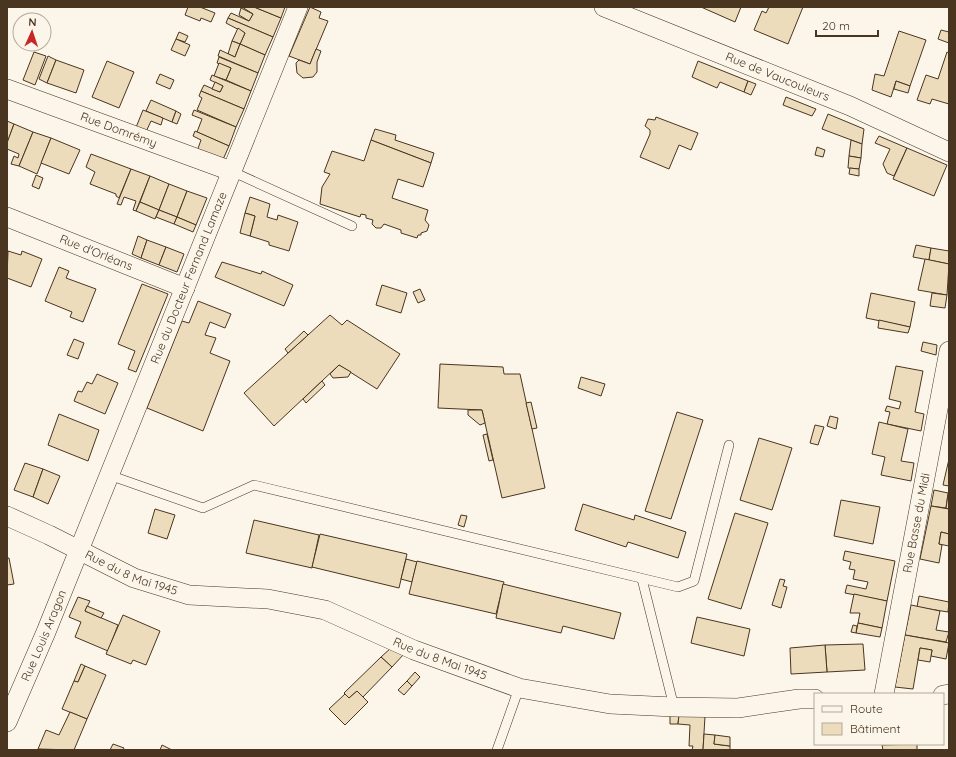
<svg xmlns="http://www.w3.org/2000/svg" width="956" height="757" viewBox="0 0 956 757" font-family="Quicksand,sans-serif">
<rect width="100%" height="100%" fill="#fbf6e9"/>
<!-- building -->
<g fill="#ecdcbc" stroke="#4a3520">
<path d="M188 7H200L215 13 211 22 201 18 200 21 185 15Z"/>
<path d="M242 7H254L281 18 273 37 228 18 231 13 249 21 253 14Z"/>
<path d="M254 7H285L281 18Z"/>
<path d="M310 7 321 12 319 18 328 21 310 64 289 56Z"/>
<path d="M701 7H741L735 22Z"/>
<path d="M769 7H803L788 44 754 30 762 11 766 13Z"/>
<path d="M241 8 253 14 249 21 239 15Z"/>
<path d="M228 18 273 37 265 55 240 44 245 33 226 23Z"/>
<path d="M238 28 245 33 240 44 232 41Z"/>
<path d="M941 30 949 32V43L938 39Z"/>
<path d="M899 31 926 40 910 86 896 81 891 97 872 90 875 74 884 76Z"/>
<path d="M179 32 188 36 185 42 176 39Z"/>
<path d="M176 39 190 45 185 56 171 50Z"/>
<path d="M232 41 240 44 235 57 228 54Z"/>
<path d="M240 44 265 55 258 73 218 56 220 50 235 57Z"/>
<path d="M316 49 321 51 317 62V72L313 77 303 78 297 73 296 63 299 60 310 64Z"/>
<path d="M34 52 46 56 35 85 23 80Z"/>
<path d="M947 52 949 53V104L932 99 930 104 917 100 926 75 938 79Z"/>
<path d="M48 56 56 60 47 83 39 79Z"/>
<path d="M219 57 258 73 251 91 226 80 231 68 217 63Z"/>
<path d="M56 60 84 70 76 93 47 83Z"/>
<path d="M107 61 134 72 119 108 92 97Z"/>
<path d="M698 61 748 81 744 92 720 82 717 88 692 77Z"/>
<path d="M219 63 231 68 226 80 214 76Z"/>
<path d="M160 74 174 80 170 89 156 83Z"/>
<path d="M212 75 251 91 244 109 201 91 204 85 220 92 223 86 210 80Z"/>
<path d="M748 81 756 84 751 95 744 92Z"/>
<path d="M896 81 910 86 908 93 894 89Z"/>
<path d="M215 82 223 86 220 92 212 89Z"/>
<path d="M201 91 244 109 236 127 197 110 202 98 199 96Z"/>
<path d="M786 97 816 109 812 116 783 105Z"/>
<path d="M151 100 176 111 172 122 146 111Z"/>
<path d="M143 110 163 118 161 125 151 121 145 134 135 130Z"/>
<path d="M194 110 236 127 229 146 197 132 202 119 192 115Z"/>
<path d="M176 111 181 114 177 124 172 122Z"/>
<path d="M828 114 864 129 862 144 822 129Z"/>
<path d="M656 117 698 133 691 150 679 145 669 169 640 157 650 134V130L645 126 648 119 655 120Z"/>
<path d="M7 121 14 124 7 143Z"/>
<path d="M14 124 33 132 19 166 11 164 14 156 18 158 19 154 7 149V143Z"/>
<path d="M375 129 396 135 395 140 434 153 431 163 371 140Z"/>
<path d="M195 131 229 146 221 164 196 154 201 140 193 136Z"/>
<path d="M33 132 51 138 37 174 19 166Z"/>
<path d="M879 136 907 148 894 176 887 173 883 164 890 149 875 143Z"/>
<path d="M51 138 80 150 69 174 41 163Z"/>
<path d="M371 140 431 163 423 187 398 179 392 198 428 210 425 220 429 225 427 231 421 233V235H418L417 238 401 233V230L384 224 381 228H376L372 224 373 220 366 218V215L361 214 360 217 320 204 322 187 330 174 324 172 332 151 364 161Z"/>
<path d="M851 140 862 144 861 158 849 156Z"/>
<path d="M817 147 825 150 823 157 815 155Z"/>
<path d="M907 148 947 165 934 196 893 179Z"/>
<path d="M91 154 131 169 119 198 116 196V194L90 184 95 172 86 167Z"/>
<path d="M849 156 861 158 859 169 848 168Z"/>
<path d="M850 168 859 169V176L849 174Z"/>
<path d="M131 169 150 176 136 211 133 210 136 201 124 197 121 205 117 204Z"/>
<path d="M36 175 43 178 39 189 32 186Z"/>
<path d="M150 176 169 184 159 210 140 202Z"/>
<path d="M169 184 187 191 177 217 159 210Z"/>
<path d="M187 191 207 198 196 225 177 217Z"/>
<path d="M250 197 270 204 267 217 277 220 278 215 298 222 289 251 269 245V242L250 236 255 216 245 213Z"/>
<path d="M140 202 159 210 155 219 136 211Z"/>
<path d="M159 210 177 217 174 224 156 217Z"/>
<path d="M245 213 255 216 250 236 240 233Z"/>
<path d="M177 217 196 225 193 232 174 224Z"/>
<path d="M138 236 147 240 141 258 132 254Z"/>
<path d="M147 240 166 247 159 265 141 258Z"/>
<path d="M916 245 931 248 929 260 913 257Z"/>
<path d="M166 247 184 254 177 272 159 265Z"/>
<path d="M931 248 949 251V264L929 260Z"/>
<path d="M8 251 21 255 22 251 42 259 31 287 7 278Z"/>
<path d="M925 259 949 264 947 295 918 290Z"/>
<path d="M222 262 261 274 262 271 293 285 284 306 215 277Z"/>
<path d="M59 267 69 271 66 278 96 289 83 322 70 317 72 312 45 301Z"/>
<path d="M142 284 168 294 136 372 128 369 135 351 118 344Z"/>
<path d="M382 285 407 293 401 313 376 305Z"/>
<path d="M420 289 425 300 418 303 413 292Z"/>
<path d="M871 293 915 302 910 327 866 318Z"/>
<path d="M932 293 947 295 945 308 930 306Z"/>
<path d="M198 301 231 314 225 328 210 322 205 335 216 338 210 353 230 361 203 431 147 408 182 321 189 323Z"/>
<path d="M330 315 342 325 347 320 400 354 377 389 339 365 274 426 244 393Z"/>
<path d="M879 320 910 327 908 333 878 328Z"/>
<path d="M304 331 308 335 288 353 285 349Z"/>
<path d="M74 339 84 343 78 359 67 355Z"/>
<path d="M923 342 937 345 936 355 921 351Z"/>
<path d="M440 364 503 367 504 374H520L545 488 502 498 482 410 438 408Z"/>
<path d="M339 365 351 372 348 377 333 378 330 374Z"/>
<path d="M896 366 923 371 915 412 924 414 921 431 887 424 890 412 885 411 887 406 899 409 901 402 889 399Z"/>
<path d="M97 374 118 383 105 414 74 401 78 391 82 392 87 382 92 384Z"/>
<path d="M581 377 605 384 601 396 578 388Z"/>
<path d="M322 381 325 385 306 403 303 399Z"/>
<path d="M531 402 537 428 532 429 526 403Z"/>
<path d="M468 410H482L485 423 480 425 468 415Z"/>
<path d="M677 412 703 420 671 519 645 511Z"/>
<path d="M59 414 99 430 88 461 48 445Z"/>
<path d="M830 416 838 418 836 429 827 426Z"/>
<path d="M879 422 908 429 901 461 914 463 911 481 881 475 885 457 872 454Z"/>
<path d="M815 425 824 427 818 445 810 443Z"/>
<path d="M487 434 493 460 489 461 483 435Z"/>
<path d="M759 438 792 448 772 510 740 500Z"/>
<path d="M949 459V486L943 485Z"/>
<path d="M25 463 43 469 33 497 14 490Z"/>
<path d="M43 469 60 476 48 504 33 497Z"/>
<path d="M934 490 948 493 946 508 931 506Z"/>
<path d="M948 495H949V509L946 508Z"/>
<path d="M841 500 880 507 873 544 834 536Z"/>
<path d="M583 504 634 520 635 515 686 532 678 558 628 542 626 547 575 530Z"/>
<path d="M931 506 949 509V534L941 532 939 544 942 545 939 563 920 559Z"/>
<path d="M155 509 175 515 167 539 148 533Z"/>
<path d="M735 513 768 523 741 609 708 599Z"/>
<path d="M461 515 467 516 464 527 458 525Z"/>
<path d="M254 520 319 535 312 568 246 553Z"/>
<path d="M941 532 949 534V546L939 544Z"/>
<path d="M320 534 407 554 399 588 312 567Z"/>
<path d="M845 551 895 561 887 601 845 593 847 585 866 589 868 582 853 579 855 570 849 569 851 562 843 560Z"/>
<path d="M7 558H9L14 584 7 585Z"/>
<path d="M406 559 417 562 412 582 401 579Z"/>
<path d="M417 561 504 582 496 614 409 594Z"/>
<path d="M780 579 785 580 783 586 787 587 781 608 772 605Z"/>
<path d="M503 584 621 613 614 639 563 626 561 633 496 618Z"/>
<path d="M854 594 887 601 882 628 858 623 860 613H850Z"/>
<path d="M919 596 949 602 948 612 917 607Z"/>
<path d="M78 597 90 601 85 611 118 625 108 651 75 637 81 622 69 617Z"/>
<path d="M911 605 940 611 936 630 949 632 946 642 905 635Z"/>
<path d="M87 606 104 613 101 618 85 611Z"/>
<path d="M123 615 160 631 146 665 133 660 131 664 106 654Z"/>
<path d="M697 617 750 629 744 656 691 643Z"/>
<path d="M858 623 882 628 880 637 856 633Z"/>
<path d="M853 625 857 626 856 633 851 632Z"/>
<path d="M905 635 949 643 946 659 931 656 932 650 920 648 913 689 895 687Z"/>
<path d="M863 644 865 670 827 672 825 645Z"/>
<path d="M825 645 827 672 791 674 790 648Z"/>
<path d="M392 647 404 654 392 667 381 657Z"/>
<path d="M920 648 932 650 930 662 918 660Z"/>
<path d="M381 657 392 667 363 697 357 691 349 698 344 693Z"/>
<path d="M81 664 85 666 78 682 74 681Z"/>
<path d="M85 666 106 675 87 719 62 709 74 681 78 682Z"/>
<path d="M415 672 420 677 412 686 407 681Z"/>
<path d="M407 681 412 686 404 695 398 690Z"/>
<path d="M357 691 368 702 345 725 329 709 345 694 349 698Z"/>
<path d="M70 712 87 719 74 750 38 749 46 730 59 735Z"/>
<path d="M670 715H679L678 724H670Z"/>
<path d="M679 715 705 716 703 750H692L693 746H689L690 725 678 724Z"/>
<path d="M704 734 715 735 714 744 730 746V750H703Z"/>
<path d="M715 735 730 737V746L714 744Z"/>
<path d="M113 744 124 748 123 750H110Z"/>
<path d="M917 744V750H883L882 745Z"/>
<path d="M162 745 172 750H160Z"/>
</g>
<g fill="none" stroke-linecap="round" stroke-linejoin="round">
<defs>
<g id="service">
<path d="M231 171 352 226"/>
<path d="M109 475 203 508 254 485 678 587 694 581 729 445"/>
<path d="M642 579 674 707"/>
<path d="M497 750 519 688"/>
</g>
<g id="minor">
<path id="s1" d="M604 7 850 106 949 152"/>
<path id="s2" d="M7 89 231 171"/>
<path id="s3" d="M7 217 185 288"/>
<path id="s4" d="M7 516 49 535 134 578 189 595 268 599 325 610 414 650 519 688 610 704 674 707 738 708 799 699H815"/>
<path id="s5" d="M884 694 949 351"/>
<path d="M943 695 949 694"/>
<path id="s6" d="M7 722 46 632 298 7"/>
</g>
</defs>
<!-- service casing -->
<use href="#service" stroke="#4a3520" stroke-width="10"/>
<!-- minor casing -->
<use href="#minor" stroke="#4a3520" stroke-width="20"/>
<!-- service -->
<use href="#service" stroke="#fbf6e9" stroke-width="9"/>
<!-- minor -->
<use href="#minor" stroke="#fbf6e9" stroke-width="19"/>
</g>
<g text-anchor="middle" stroke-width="3" stroke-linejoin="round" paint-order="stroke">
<!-- street labels -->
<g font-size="12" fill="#4a3520" stroke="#fbf6e9">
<text dy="4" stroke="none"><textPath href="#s1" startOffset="187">Rue de Vaucouleurs</textPath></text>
<text dy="4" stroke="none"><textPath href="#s2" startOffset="119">Rue Domrémy</textPath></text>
<text dy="4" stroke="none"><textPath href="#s3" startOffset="96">Rue d'Orléans</textPath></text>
<text dy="4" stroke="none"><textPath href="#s6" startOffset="480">Rue du Docteur Fernand Lamaze</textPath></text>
<text dy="4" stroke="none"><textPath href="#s5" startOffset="174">Rue Basse du Midi</textPath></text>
<text dy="4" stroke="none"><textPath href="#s4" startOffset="137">Rue du 8 Mai 1945</textPath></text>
<text dy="4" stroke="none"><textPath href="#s6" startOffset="94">Rue Louis Aragon</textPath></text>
<text dy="4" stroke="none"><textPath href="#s4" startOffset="461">Rue du 8 Mai 1945</textPath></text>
</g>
</g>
<!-- border -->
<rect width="956" height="757" fill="none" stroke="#4a3520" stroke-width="16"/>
<!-- legend -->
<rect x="814" y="693" width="130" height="52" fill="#fbf6e9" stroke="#b4a999"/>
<rect x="822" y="706" width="20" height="6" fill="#fbf6e9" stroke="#b4a999"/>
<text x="850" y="713" font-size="12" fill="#4a3520">Route</text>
<rect x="822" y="723" width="20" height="12" fill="#ecdcbc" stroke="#b4a999"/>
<text x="850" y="733" font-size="12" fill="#4a3520">Bâtiment</text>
<!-- north arrow -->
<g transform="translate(32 32) rotate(3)"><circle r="19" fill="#fbf6e9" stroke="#b4a999"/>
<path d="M0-3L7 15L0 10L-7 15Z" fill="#c62828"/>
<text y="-6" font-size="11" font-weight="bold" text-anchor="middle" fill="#4a3520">N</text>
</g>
<!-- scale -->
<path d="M816 30v6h62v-6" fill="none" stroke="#4a3520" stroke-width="2"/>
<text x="822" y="30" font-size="12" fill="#4a3520" stroke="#fbf6e9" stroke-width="3" paint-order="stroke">20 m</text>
</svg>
